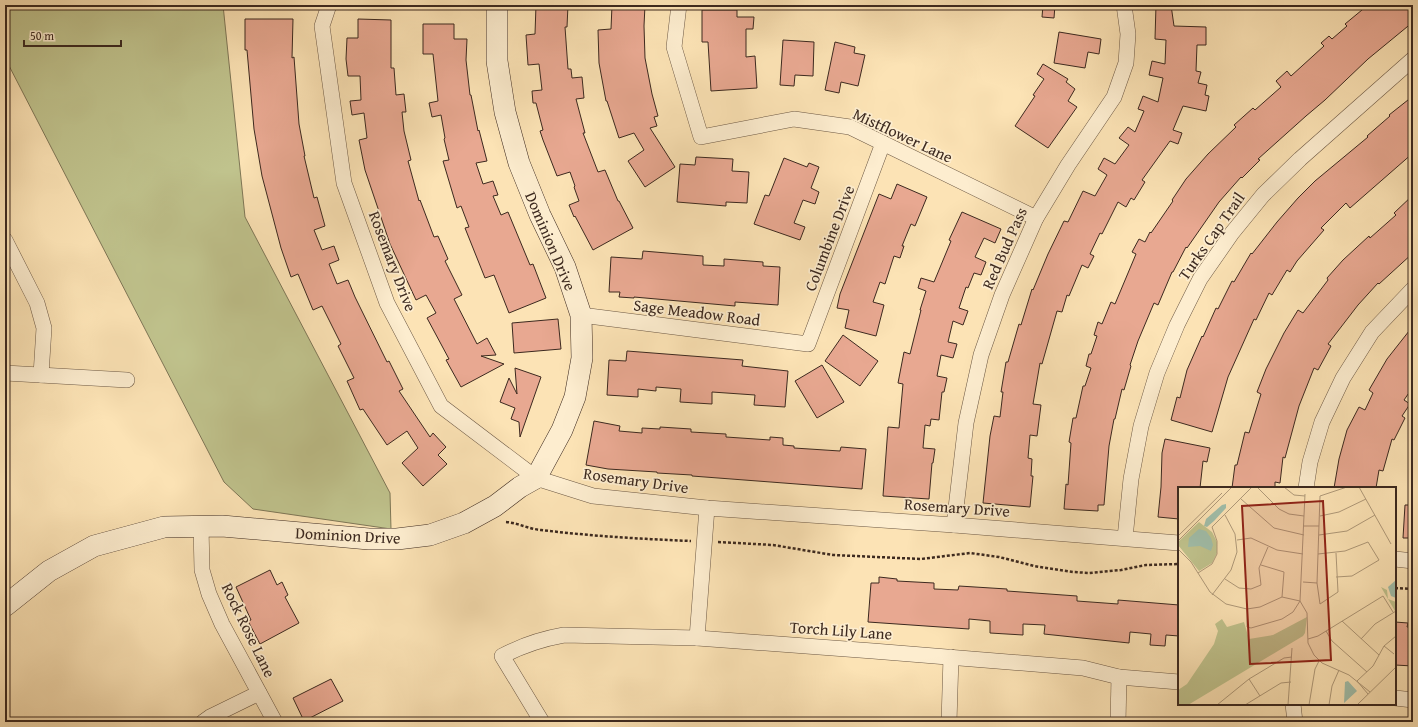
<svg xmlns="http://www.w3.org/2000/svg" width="1418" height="727" viewBox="0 0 1418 727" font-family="'Gentium Book Plus',serif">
<rect width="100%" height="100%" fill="#fce3b5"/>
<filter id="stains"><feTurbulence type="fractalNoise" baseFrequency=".005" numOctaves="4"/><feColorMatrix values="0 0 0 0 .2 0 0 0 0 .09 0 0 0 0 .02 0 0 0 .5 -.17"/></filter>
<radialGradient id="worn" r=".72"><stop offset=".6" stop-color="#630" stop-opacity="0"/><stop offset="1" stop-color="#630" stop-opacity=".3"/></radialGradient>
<!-- green -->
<path fill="#c0c38d" stroke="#7e7656" d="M5 5H223L245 217 390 493 391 529 253 509 224 482 5 58Z"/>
<!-- building -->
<g fill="#e8a891" stroke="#3c291f">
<path d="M536 5H568L567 27H565L568 69H571L572 78 582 77 584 98 576 99 585 133H583L598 172 605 170 618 201H619L633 228 593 250 575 216 574 217 569 205 579 201 574 187 575 186 570 172 557 176 543 140 540 131 543 130 536 103H533L532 91 542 90 539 64 528 65 526 35 535 34Z"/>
<path d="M612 5H645L644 26 645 58 652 94 658 116 654 117 657 126 650 128 675 167 645 187 628 161 644 150 634 133 619 138 607 101H606L599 63 598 30 611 29Z"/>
<path d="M1043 5H1055L1054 18 1042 17Z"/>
<path d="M1156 5H1171L1174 26 1206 27V45H1197L1196 71 1201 72 1198 83 1207 85 1205 95 1209 96 1206 111 1183 106 1173 130 1182 133 1178 144 1170 141 1142 180 1145 182 1134 200 1131 198 1126 207 1118 202 1102 234 1100 233 1090 254 1094 256 1088 268 1082 265 1069 296 1067 295 1062 312 1057 311 1042 364 1040 363 1033 404 1041 405 1037 436 1030 435 1028 458 1032 459 1031 476H1033L1030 507 983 503 990 436 994 416 1000 417 1003 392H1001L1006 362H1008L1019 324 1021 325 1032 289 1033 290 1048 254 1064 221 1068 222 1083 191 1095 196 1107 175 1098 169 1104 158 1115 164 1129 145 1119 138 1128 127 1135 132 1144 111 1138 109 1143 96 1158 102 1163 78 1149 75 1152 61 1165 64 1166 40 1155 39Z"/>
<path d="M1368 5H1413V22L1368 59 1325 100 1306 116 1258 159 1260 160 1242 178 1241 177 1219 202 1187 248 1186 247 1173 272H1172L1158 305 1154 303 1138 341 1130 365 1131 366 1124 390 1122 389 1115 419H1114L1109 446 1104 505H1098V511L1064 509 1066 484 1068 485 1071 443 1069 442 1073 418H1076L1083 386H1085L1091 368 1086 366 1089 354H1091L1097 336 1094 335 1098 322 1102 324 1111 302 1115 304 1136 254 1132 252 1139 239 1145 242 1150 232 1151 233 1173 201 1172 200 1186 179 1208 154 1236 127 1234 125 1253 108 1255 110 1281 87 1276 81 1287 71 1291 76 1324 46 1321 43 1329 36 1332 39 1347 26 1345 24Z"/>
<path d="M702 10H737V17H754L753 29H746V57L755 56 757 88 711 91 708 42H702Z"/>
<path d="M245 19H293L292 58 294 57 299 124 305 156H304L314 198 317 197 325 226 314 230 322 250 334 246 339 260 329 264 337 284 348 280 355 297 387 362 389 361 403 389 399 391 430 437 433 433 446 447 438 455 447 464 423 486 402 463 418 448 407 431 387 445 363 409 360 410 347 381 354 378 338 346 341 344 322 306 313 310 298 274 291 277 281 248 262 176 254 129 247 50H245Z"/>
<path d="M358 19 391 20V68H394L396 95 404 94 406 112H402L404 131 411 160 408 161 419 201 420 200 434 237 438 236 448 259 445 261 462 295 454 299 477 344 487 338 496 355 481 356 504 364 461 387 446 360 449 359 427 318 436 313 426 295 416 300 390 244 365 170 359 140 367 138 364 113 352 115 350 101 361 100 360 76H348L346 59 347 38H358Z"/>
<path d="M423 24H454V39H467L466 60 470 95H471L478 131 479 130 487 161 476 163 483 184 493 181 498 195 493 196 501 215 508 212 530 265 533 264 546 298 509 313 494 275 485 278 465 228 469 227 461 206 457 208 443 161 449 160 444 139 445 138 441 115 432 117 429 103 438 101 433 54H423Z"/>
<path d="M1059 32 1101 39 1099 54 1088 52 1085 68 1054 63Z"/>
<path d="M783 40 814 42 813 76 795 75 794 86 780 85Z"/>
<path d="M835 42 855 47 854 53 865 55 858 86 841 82 839 93 825 90Z"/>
<path d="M1043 64 1068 79 1066 82 1075 89 1068 101 1077 107 1048 148 1015 126 1035 96 1033 95 1044 79 1037 74Z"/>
<path d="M1413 96V153L1350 208 1346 203 1321 228 1324 230 1297 261 1290 272 1287 270 1272 295 1269 293 1256 320 1254 319 1228 377 1212 432 1171 420 1177 397 1180 398 1187 370 1202 336 1203 337 1216 308 1218 309 1232 281 1234 282 1251 253 1252 254 1277 222 1298 198 1315 181 1368 137 1367 136 1390 116 1389 115Z"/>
<path d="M696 157 733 159 732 171 749 172 747 203 726 202V206L677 202 680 164 695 165Z"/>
<path d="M784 158 807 167 809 163 819 167 811 188 819 192 815 204 803 200 794 223 805 227 800 240 754 224 765 195 769 196Z"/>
<path d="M897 184 927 197 915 226 911 224 902 246H904L900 258 894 256 885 284 880 282 873 302 884 305 876 336 845 328 849 310 837 308 840 294 879 194 891 199Z"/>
<path d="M1413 195V253L1379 284 1378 283 1358 305 1328 344 1331 346 1318 370 1314 368 1299 406 1285 458 1283 457 1280 483 1275 482V488H1232L1235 465H1237L1245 432 1249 433 1261 394 1257 392 1266 369 1284 333 1298 310 1303 313 1328 280 1327 278 1343 260 1369 236 1370 238 1396 215 1394 213Z"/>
<path d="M962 212 1001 229 995 243 984 238 975 257 986 262 981 275 974 273 968 288 966 287 959 308 968 311 963 325 953 321 948 342 957 344 953 358 941 355 937 376 947 378 944 392H942L939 420 931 419 930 426 925 425 923 448 935 449 933 463H932L929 499 883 496 888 427 899 428 903 384 898 383 904 352 910 354 921 310H920L926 291 918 288 921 278 934 282 951 241 949 240Z"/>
<path d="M643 251 703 256V265L724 266V259L763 262V266L780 267 778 305 735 302V306L634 297V298L619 297 620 292H609L611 257 642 259Z"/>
<path d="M558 319 561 349 514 353 512 323Z"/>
<path d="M1413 326V387L1404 400 1410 404 1402 416 1405 418 1394 440 1392 439 1383 471 1379 470 1376 488H1334L1339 459 1347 430 1359 407 1365 410 1373 393 1369 390 1387 359Z"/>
<path d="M843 335 878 361 860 386 825 361Z"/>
<path d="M627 351 743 360 742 366 788 371 785 407 754 405 755 395 712 392V404L680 402 681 389 656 387V391L638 389V397L607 395 609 360 626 361Z"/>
<path d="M822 365 844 402 817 418 795 381Z"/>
<path d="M515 368 541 377 520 437 519 422 511 419 515 408 500 402 509 378 517 394Z"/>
<path d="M594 421 620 426 619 431 642 433V428L660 429V427L691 429V432L726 434V437L770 440V437L783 438V445L794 446V448L840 451 841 447 866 449 862 489 692 476V475L657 473V472L608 469 586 465Z"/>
<path d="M1165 439 1210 448 1207 462 1203 461 1200 488H1179V519L1158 517 1161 487 1162 453Z"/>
<path d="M1405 505H1413V538H1403Z"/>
<path d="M270 570 277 585 282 582 288 595 285 597 299 623 260 644 248 621 251 620 236 587Z"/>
<path d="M879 577 897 579V581L934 583V589L958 590 959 586 1007 589V591L1077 596V601L1118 604V600L1179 605V636L1166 635 1165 646 1150 645 1151 634 1130 632 1129 643 1044 634 1045 625 1023 624V635L990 633V621L969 619V629L868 622 871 583H879Z"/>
<path d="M1395 622 1408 623 1407 627H1413V666L1395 665Z"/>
<path d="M331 679 343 701 304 721 293 698Z"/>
</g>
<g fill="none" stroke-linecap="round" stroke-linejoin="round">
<defs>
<g id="street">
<path d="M329 5 322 26 344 183 387 303 441 406 536 478 593 496 707 508 954 525 1179 543"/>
<path d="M679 5 674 47 701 137 794 119 850 127 1036 218"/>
<path d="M5 240 37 303 44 328 41 375"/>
<path d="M581 315 808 344 883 143"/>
<path d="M5 373 127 380"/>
<path d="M1306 488 1310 462 1322 422 1343 378 1372 332 1413 289"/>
<path d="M954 525 966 423 981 355 1002 295 1036 218 1068 165 1114 97 1126 63 1128 34 1124 5"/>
<path d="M201 527 202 570 209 594 222 624 275 722"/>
<path d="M1125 538 1131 479 1141 426 1157 373 1177 325 1200 279 1232 233 1263 195 1300 159 1413 59"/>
<path d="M1395 559 1413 561"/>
<path d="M697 638 707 508"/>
<path d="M1395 698 1413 700"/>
<path d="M1293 704 1295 722"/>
<path d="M203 722 210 717 259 693"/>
<path d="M542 722 502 656C523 645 541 639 564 635L697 638 873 651 1083 668 1119 677 1179 682"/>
<path d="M949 722 951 657"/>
<path d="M1118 722 1119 677"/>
</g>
<path id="secondary" d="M5 606 49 571 94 546 164 527 222 526 369 539H397L430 535 464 523 495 506 520 487 536 478 562 430 575 397 582 358 581 315 565 267 540 215 519 163 505 112 497 61V5"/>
</defs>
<!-- street casing -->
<use href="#street" stroke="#6c5844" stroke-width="16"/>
<!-- secondary casing -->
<use href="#secondary" stroke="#3c291f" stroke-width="22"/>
<!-- path -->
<g stroke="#3c291f" stroke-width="2.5" stroke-dasharray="3 2" stroke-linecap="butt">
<path d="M506 522C518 523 529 529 541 530 591 536 641 539 691 541"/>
<path d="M718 542 773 545 833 555 921 559 970 553 999 557 1034 566 1073 572 1089 573 1121 570 1146 565 1179 564"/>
<path d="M1395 588 1413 589"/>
</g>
<!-- street -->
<use href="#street" stroke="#fdedcf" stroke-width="15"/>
<!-- secondary -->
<use href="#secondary" stroke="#fdedcf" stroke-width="21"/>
</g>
<g text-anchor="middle" stroke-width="3.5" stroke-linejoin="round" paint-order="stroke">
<!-- street labels -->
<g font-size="16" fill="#3c291f" stroke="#fdedcf">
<text transform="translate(903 135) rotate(25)" y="6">Mistflower Lane</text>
<text transform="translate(1211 236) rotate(-55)" y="6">Turks Cap Trail</text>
<text transform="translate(829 238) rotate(-69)" y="6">Columbine Drive</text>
<text transform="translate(551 241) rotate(67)" y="6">Dominion Drive</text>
<text transform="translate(1004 248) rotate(-66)" y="6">Red Bud Pass</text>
<text transform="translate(393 261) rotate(69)" y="6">Rosemary Drive</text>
<text transform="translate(697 312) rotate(7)" y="6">Sage Meadow Road</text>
<text transform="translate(636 480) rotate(8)" y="6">Rosemary Drive</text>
<text transform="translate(957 507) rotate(4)" y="6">Rosemary Drive</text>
<text transform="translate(348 535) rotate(3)" y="6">Dominion Drive</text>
<text transform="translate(249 630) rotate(64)" y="6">Rock Rose Lane</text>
<text transform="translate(841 630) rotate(4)" y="6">Torch Lily Lane</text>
</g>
</g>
<!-- overview -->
<g transform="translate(1178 487)">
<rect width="218" height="218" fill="#fce3b5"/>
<path d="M21 35 34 45 39 55V66L34 76 21 84 0 58V55ZM203 100 209 103 210 112 218 115 217 124ZM129 130 127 146 125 149 10 218H0V203L9 197 36 157 40 144 37 137 44 132 49 140 66 135 71 152 95 148Z" fill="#c0c38d"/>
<path d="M48 17V21L36 34 29 40 26 39 28 32 44 18ZM21 42 28 44 33 51 35 58 33 64 22 59 10 60 11 51ZM218 93V111L213 109 210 100ZM170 194 179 204 166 216 167 195Z" fill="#a0beaa"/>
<path fill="none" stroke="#af9979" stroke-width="1" d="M79 0 101 22 111 27 126 29M106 0 116 8 127 9M181 0 213 57M63 12 96 41 126 48M142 29 161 25 188 12M126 39H141M141 48 169 44 197 28M0 49 44 6M59 53 73 51 99 63 125 67M0 54 54 0M0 62 13 75 32 105 48 117 69 122 82 120 104 110 122 114 129 126 130 156 136 168 144 176 171 188 192 205M158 66 160 105 142 117 139 96 142 9 169 0M140 67 167 64 190 55 201 73 174 89 158 90M83 78 106 85 104 110M20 86 34 77 39 67V54L34 40 74 0M47 92 61 101 73 102 83 98 81 81 90 60M125 95 139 96M34 108 53 83 59 65 57 47 47 28M69 122V140L73 141 104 132 115 125 122 114 127 7M164 134 201 168M148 144 154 154 189 185M130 152 140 149 205 109 215 125M183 152 197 137 218 124M206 159 216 167M71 192 82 209M179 194 195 179 206 159 218 149M179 194 190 207M39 218 71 192 106 171 114 170M67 218 103 196 113 195M110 218 114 161M131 218 137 182 141 174M151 218 154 199 161 183M179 218 218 180"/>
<path fill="#8f2418" fill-opacity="0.15" stroke="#8f2418" stroke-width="2" d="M145 14 153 173 72 177 64 19Z"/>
<rect width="218" height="218" fill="none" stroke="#3c291f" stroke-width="2"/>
</g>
<!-- margin -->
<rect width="1418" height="727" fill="none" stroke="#fce3b5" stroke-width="20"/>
<rect x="6" y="6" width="1406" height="715" fill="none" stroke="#3c291f" stroke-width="2"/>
<rect x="10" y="10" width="1398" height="707" fill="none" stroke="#3c291f"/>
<!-- scale -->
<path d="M24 40v6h97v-6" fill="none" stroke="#3c291f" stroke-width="2"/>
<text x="30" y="40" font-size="12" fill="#3c291f" stroke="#fdedcf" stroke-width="3" paint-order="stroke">50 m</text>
<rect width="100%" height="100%" filter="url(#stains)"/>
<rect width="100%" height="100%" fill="url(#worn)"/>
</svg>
